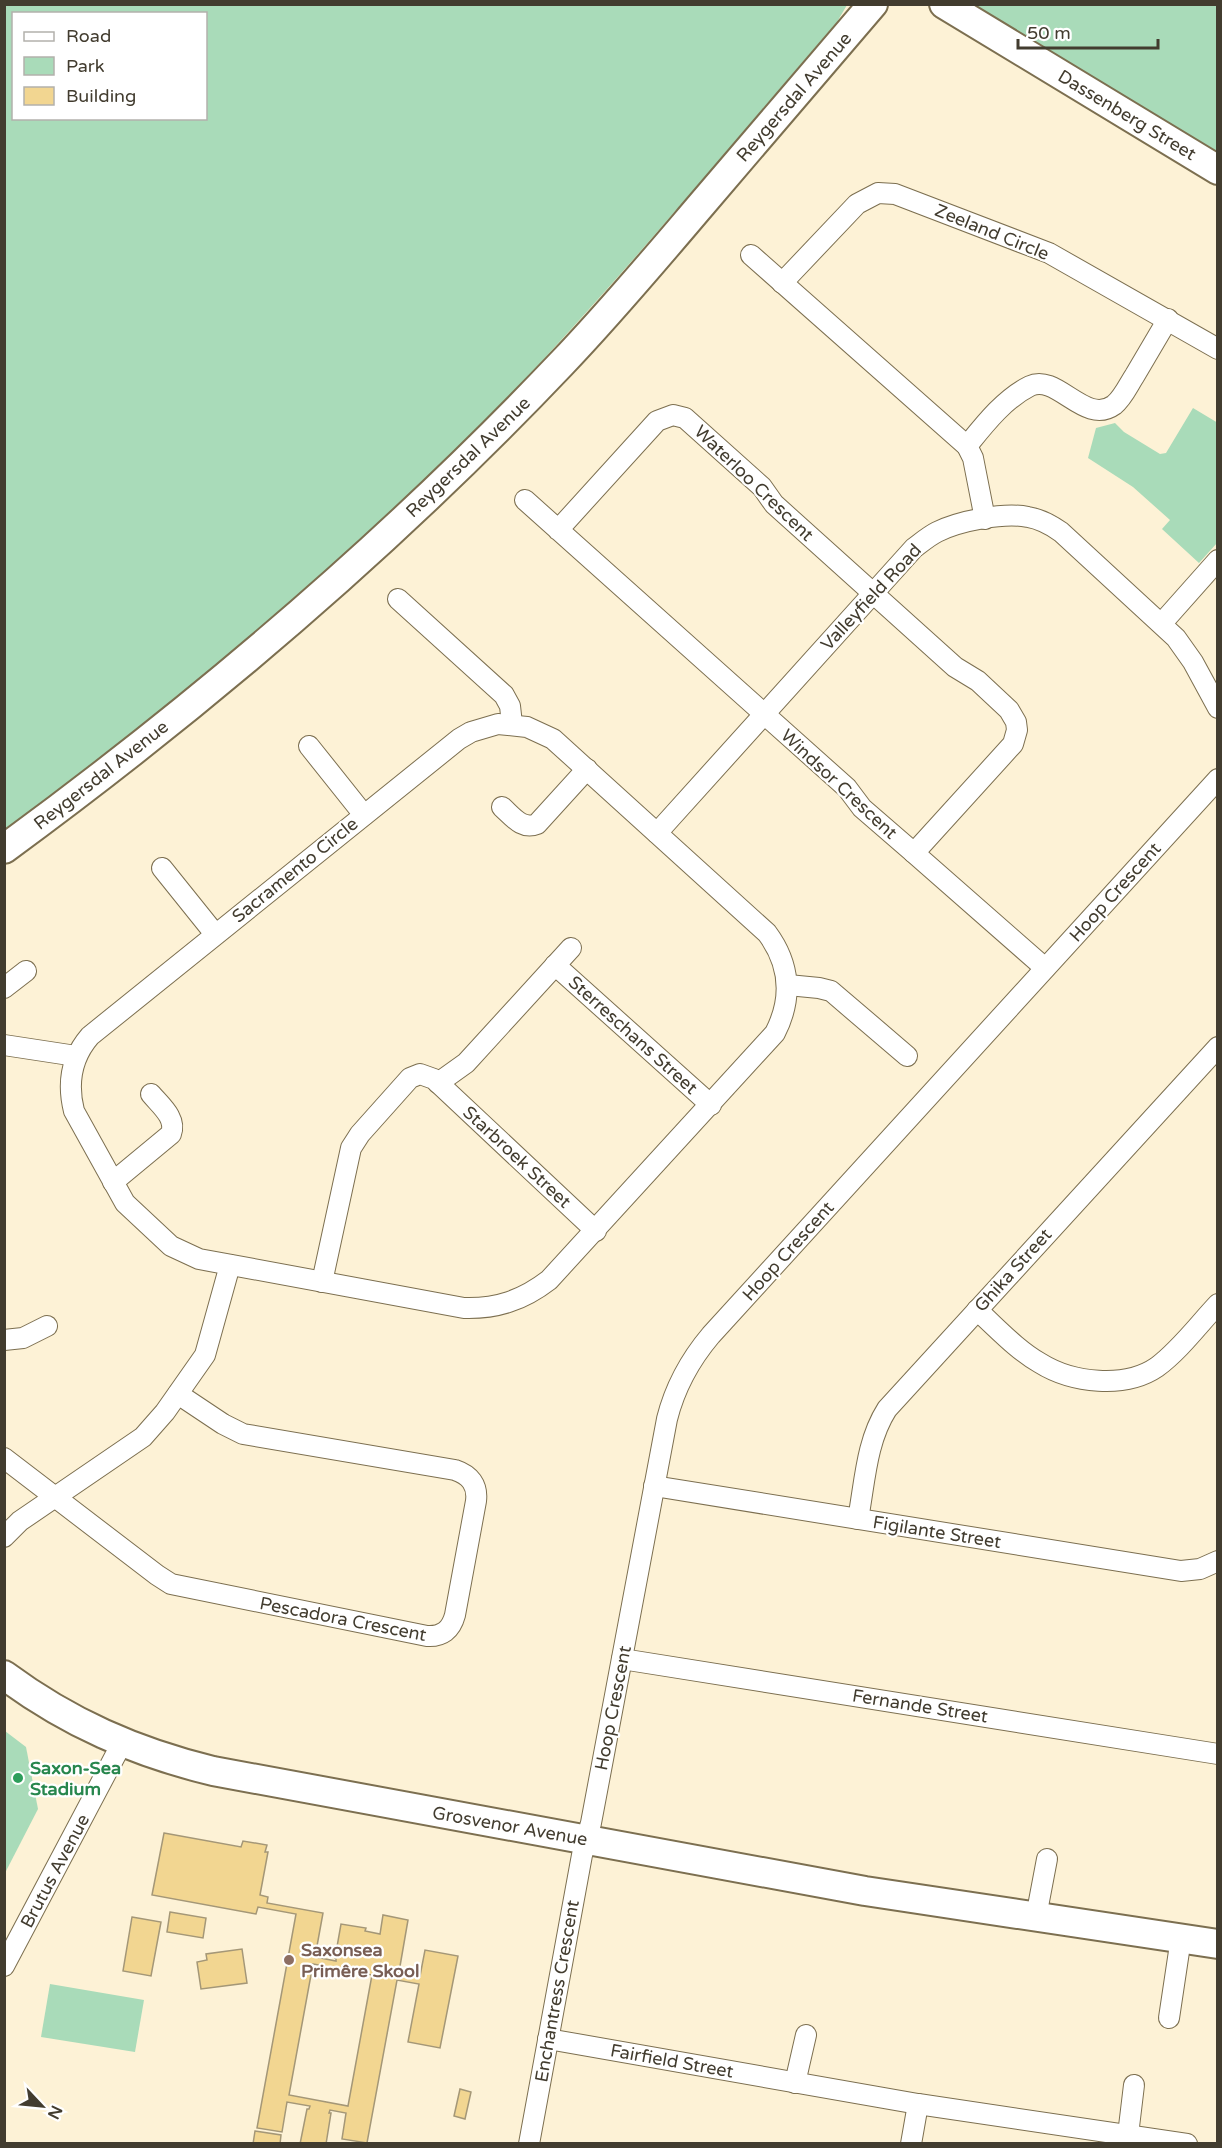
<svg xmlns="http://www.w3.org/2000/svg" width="1222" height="2148" viewBox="0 0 1222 2148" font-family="'Varela Round',sans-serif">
<rect width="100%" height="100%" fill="#fdf2d6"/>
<!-- green -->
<g fill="#a9dbb9" fill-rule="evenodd">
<path d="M5 5H847L837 22C696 186 559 354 402 504 332 571 258 635 182 696 124 742 64 785 5 830ZM14 14H206V118H14Z"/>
<path d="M968 5H1217V156Z"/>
<path d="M1193 408 1218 423 1217 543 1199 563 1162 529 1170 520 1133 487 1088 458 1096 428 1115 423 1124 432 1160 454 1166 453Z"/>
<path d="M5 1731 26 1747 38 1809 5 1873Z"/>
<path d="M50 1984 144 2000 135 2052 41 2037Z"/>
</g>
<!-- building -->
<g fill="#f2d691" stroke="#a49777" stroke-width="1.5" fill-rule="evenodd">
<path d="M164 1833 241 1847 243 1841 267 1845 265 1852H268L260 1895 268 1897 267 1903 323 1913 315 1957 336 1961V1959L335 1958 341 1924 366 1928 365 1931 380 1934 383 1915 408 1920 399 1972 420 1976 425 1950 458 1956 440 2048 408 2042 419 1984 397 1980 367 2143 342 2139 346 2113 330 2110 329 2113H331L326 2144H300L307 2109H309L310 2106 287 2102 282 2132 257 2128 296 1914 258 1907 256 1914 152 1895ZM313 1964 372 1975 348 2106 289 2095Z"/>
<path d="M170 1912 206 1918 203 1938 167 1932Z"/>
<path d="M132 1917 161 1922 151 1976 123 1971Z"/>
<path d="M242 1949 247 1983 201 1989 197 1962 207 1960 206 1954Z"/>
<path d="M460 2089 471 2092 465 2119 454 2116Z"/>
<path d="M255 2131 281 2135 280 2144H253Z"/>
</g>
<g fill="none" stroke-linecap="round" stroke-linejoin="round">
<defs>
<g id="street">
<path d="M751 255 967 446 973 458 985 519"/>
<path d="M782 283 857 204 878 193 895 194 1049 253 1218 349"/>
<path d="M967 446C984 425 1004 399 1030 386 1057 373 1085 426 1114 405 1123 398 1129 384 1135 375 1146 356 1157 338 1168 319"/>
<path d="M525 500 847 788 862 808 914 853 1013 744 1017 730 1016 722 1009 710 978 681 955 667 774 504 762 487 685 418 673 415 657 421 558 530"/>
<path d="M398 599 504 695 510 706 512 724"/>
<path d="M1162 623 1218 560"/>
<path d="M498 724 527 727 553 739 767 933C790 964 793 998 775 1033L549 1280C523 1300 497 1309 464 1308L199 1259 171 1246 125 1203 74 1111C67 1083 71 1058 90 1036L459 739 471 732Z"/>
<path d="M309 746 364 815"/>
<path d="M502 807C513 817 522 830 537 824L587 769"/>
<path d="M657 833 914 548C922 542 929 536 937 532 959 521 1004 512 1028 517 1040 519 1051 525 1061 532L1176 638 1193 662 1218 708"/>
<path d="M914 853 1045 968"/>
<path d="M162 868 215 934"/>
<path d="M555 965 711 1105"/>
<path d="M788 985 819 988 831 991 907 1056"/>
<path d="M4 988 26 971"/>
<path d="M4 1045 76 1056"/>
<path d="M438 1083 466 1063 571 948"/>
<path d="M113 1182 171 1134C177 1118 160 1105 151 1094"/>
<path d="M322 1282 351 1148 360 1134 410 1078 420 1074 434 1079 596 1231"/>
<path d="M977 1310C997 1328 1017 1350 1040 1363 1072 1383 1125 1389 1157 1367 1180 1350 1199 1324 1218 1304"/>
<path d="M4 1340 23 1338 47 1326"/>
<path d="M4 1458 157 1575 171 1584 427 1636C442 1637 451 1630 455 1615L476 1501C478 1485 470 1475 455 1470L243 1434 223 1424 178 1394"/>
<path d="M654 1486 1181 1571 1200 1569 1218 1561"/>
<path d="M858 1519C865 1482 866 1442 887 1409L1218 1047"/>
<path d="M4 1537 20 1521 143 1437 165 1412 205 1355 230 1265"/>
<path d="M622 1659 1218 1754"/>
<path d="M1036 1917 1047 1859"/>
<path d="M4 1966 122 1743"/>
<path d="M1169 2018 1181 1938"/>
<path d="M548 2039 918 2104 1187 2144"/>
<path d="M795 2083 806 2035"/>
<path d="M1128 2135 1134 2085"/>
<path d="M529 2144 582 1855 591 1823 667 1419C675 1387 689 1361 711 1335L1218 779"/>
<path d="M911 2144 918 2104"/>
</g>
<g id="secondary">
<path d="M944 4 1218 170"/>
<path d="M4 849C203 703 391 543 561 364 610 313 656 258 702 204 759 137 816 71 873 4"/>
<path d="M4 1675C69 1723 135 1752 213 1771L865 1891 1218 1944"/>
</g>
</defs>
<!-- street casing -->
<use href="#street" stroke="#7c6f50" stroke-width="22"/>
<!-- secondary casing -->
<use href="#secondary" stroke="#7c6f50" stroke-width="32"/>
<!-- street -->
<use href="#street" stroke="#fff" stroke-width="20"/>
<!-- secondary -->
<use href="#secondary" stroke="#fff" stroke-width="28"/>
</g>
<!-- markers -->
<circle fill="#2e9e5b" stroke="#fff" stroke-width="2" cx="18" cy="1778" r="6"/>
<circle fill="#8d6e63" stroke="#fff" stroke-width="2" cx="289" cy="1960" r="6"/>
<g text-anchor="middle" stroke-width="4.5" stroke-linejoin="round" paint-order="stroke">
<!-- street labels -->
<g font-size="18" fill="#423c2f" stroke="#fff">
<text transform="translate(794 97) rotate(-49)" y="6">Reygersdal Avenue</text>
<text transform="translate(1127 115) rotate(31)" y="6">Dassenberg Street</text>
<text transform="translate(992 232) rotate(22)" y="6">Zeeland Circle</text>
<text transform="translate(468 457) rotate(-44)" y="6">Reygersdal Avenue</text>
<text transform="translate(754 483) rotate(44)" y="6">Waterloo Crescent</text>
<text transform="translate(871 597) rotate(-47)" y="6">Valleyfield Road</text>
<text transform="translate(101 775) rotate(-38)" y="6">Reygersdal Avenue</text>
<text transform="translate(839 784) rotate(43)" y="6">Windsor Crescent</text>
<text transform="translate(295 870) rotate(-39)" y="6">Sacramento Circle</text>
<text transform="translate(1115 892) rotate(-48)" y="6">Hoop Crescent</text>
<text transform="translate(633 1035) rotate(42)" y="6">Sterreschans Street</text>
<text transform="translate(517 1157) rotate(43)" y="6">Starbroek Street</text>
<text transform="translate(788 1251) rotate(-48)" y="6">Hoop Crescent</text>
<text transform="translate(1013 1270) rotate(-48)" y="6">Ghika Street</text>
<text transform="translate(937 1532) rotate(9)" y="6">Figilante Street</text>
<text transform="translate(343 1619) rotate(11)" y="6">Pescadora Crescent</text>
<text transform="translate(920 1706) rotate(9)" y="6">Fernande Street</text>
<text transform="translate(613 1708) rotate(-79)" y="6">Hoop Crescent</text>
<text transform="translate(510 1826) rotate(10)" y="6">Grosvenor Avenue</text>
<text transform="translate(55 1871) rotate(-62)" y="6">Brutus Avenue</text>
<text transform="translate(557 1991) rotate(-80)" y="6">Enchantress Crescent</text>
<text transform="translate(672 2061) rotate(10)" y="6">Fairfield Street</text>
</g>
<!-- leisure labels -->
<g font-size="18" font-weight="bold" fill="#27864d" stroke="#fff" text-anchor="start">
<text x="30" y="1774">Saxon-Sea<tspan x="30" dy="21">Stadium</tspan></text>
</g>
<!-- education labels -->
<g font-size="18" font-weight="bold" fill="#785e54" stroke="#fff" text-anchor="start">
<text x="301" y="1956">Saxonsea<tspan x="301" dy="21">Primêre Skool</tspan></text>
</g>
</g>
<!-- border -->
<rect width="1222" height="2148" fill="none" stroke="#423c2f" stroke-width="12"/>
<!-- legend -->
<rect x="12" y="12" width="195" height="108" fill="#ffffff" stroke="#b3b1ac" stroke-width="1.5"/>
<rect x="24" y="32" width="30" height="9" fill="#ffffff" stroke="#b3b1ac" stroke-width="1.5"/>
<text x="66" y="42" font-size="18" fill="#423c2f">Road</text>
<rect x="24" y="57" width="30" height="18" fill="#a9dbb9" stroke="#b3b1ac" stroke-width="1.5"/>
<text x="66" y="72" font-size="18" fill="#423c2f">Park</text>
<rect x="24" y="87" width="30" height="18" fill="#f2d691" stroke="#b3b1ac" stroke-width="1.5"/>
<text x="66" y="102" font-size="18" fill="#423c2f">Building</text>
<!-- north arrow -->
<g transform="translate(42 2106) rotate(116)" stroke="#ffffff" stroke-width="4.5" paint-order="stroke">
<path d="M0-4.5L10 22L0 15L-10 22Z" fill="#423c2f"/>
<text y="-9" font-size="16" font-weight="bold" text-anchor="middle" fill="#423c2f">N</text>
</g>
<!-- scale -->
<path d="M1018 39v9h140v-9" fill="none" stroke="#423c2f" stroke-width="3"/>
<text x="1027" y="39" font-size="18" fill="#423c2f" stroke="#ffffff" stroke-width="4.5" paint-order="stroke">50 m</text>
</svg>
